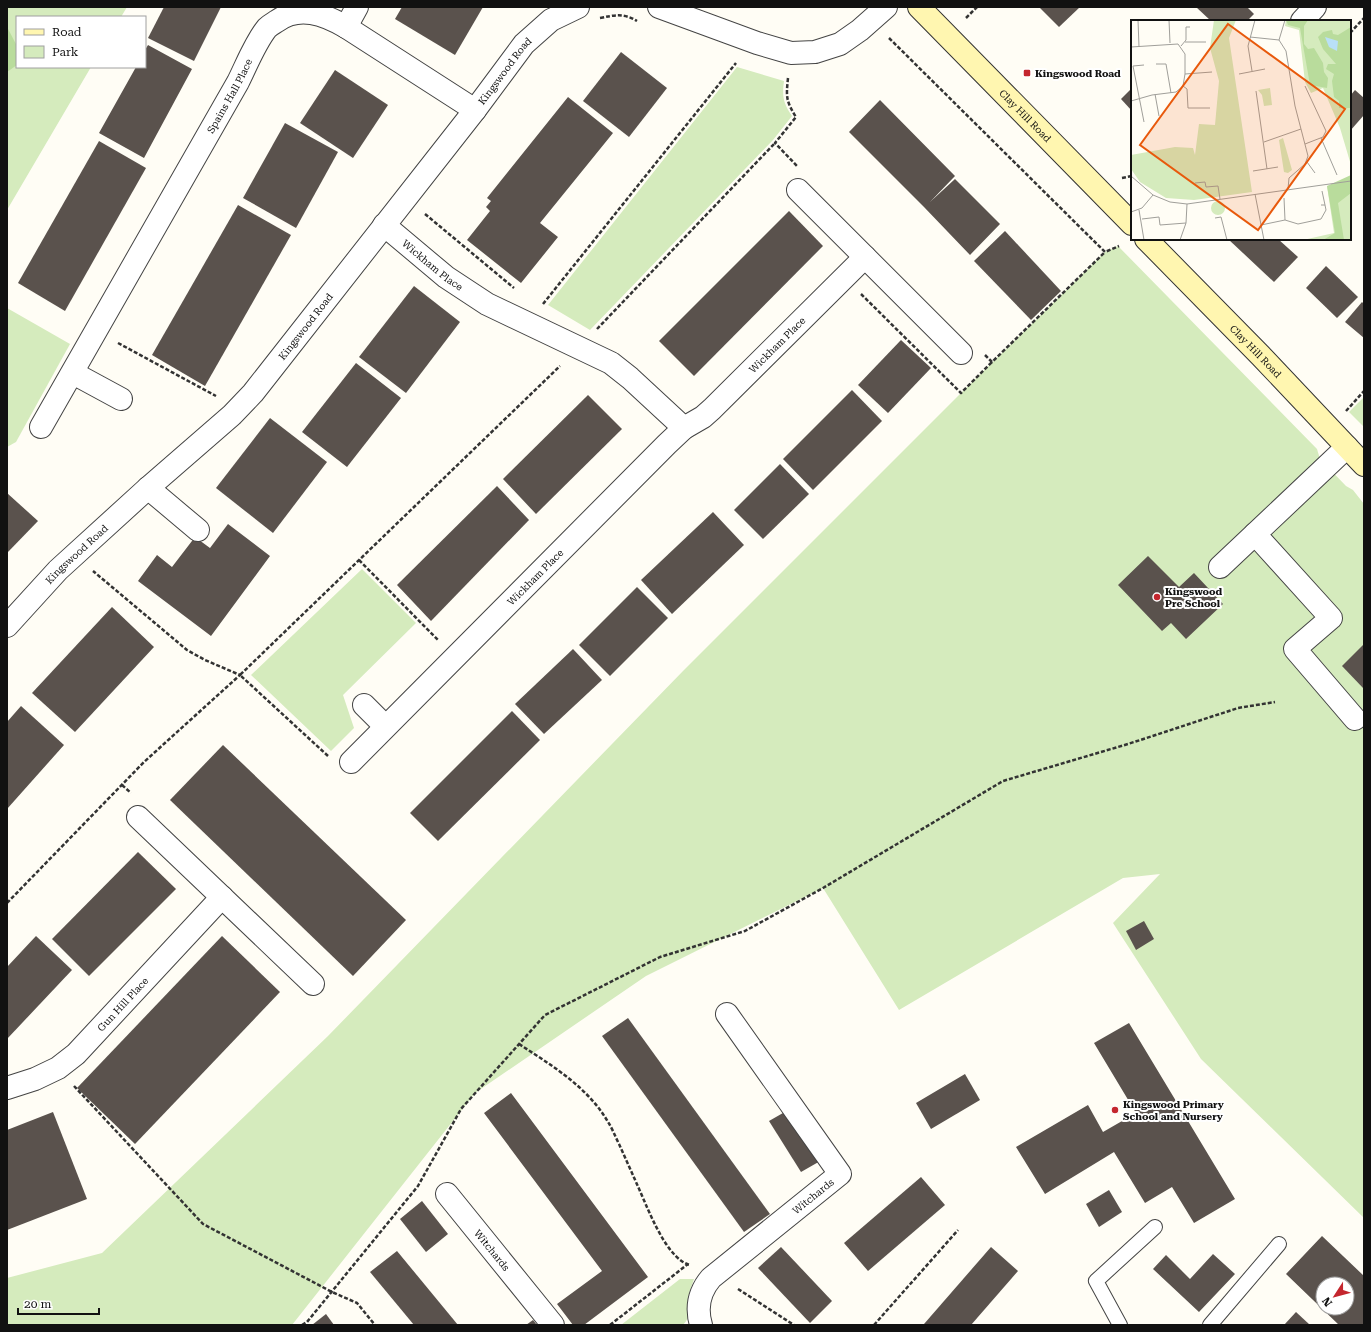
<svg xmlns="http://www.w3.org/2000/svg" width="1371" height="1332" viewBox="0 0 1371 1332" font-family="'Roboto Serif',serif">
<rect width="100%" height="100%" fill="#fffdf5"/>
<!-- green -->
<g fill="#d5ebbd">
<path d="M7 7H127L121 17H17V67H91L7 210Z"/>
<path d="M737 67 784 81C782 96 783 103 792 116L773 140 590 330 548 305Z"/>
<path d="M1118 246 1317 449 1320 459 1346 486 1353 490 1364 504V1218L1201 1059 1113 923 1160 874 1123 878 899 1010 823 888 646 976 475 1093 292 1325H7V1278L102 1253 328 1036 683 671 961 393 1105 252Z"/>
<path d="M7 308 70 344 16 442 7 447Z"/>
<path d="M1364 397V427L1349 412Z"/>
<path d="M362 569 416 623 343 695 354 728 331 751 251 675Z"/>
<path d="M680 1279H694C692 1285 689 1292 688 1298 687 1309 692 1316 683 1325H621Z"/>
</g>
<!-- forest -->
<path fill="#b9dc9c" d="M7 27 17 46V65L7 72Z"/>
<!-- building -->
<g fill="#5a524d" fill-rule="evenodd">
<path d="M164 7H221L194 61 148 38Z"/>
<path d="M402 7H483L455 55 395 19Z"/>
<path d="M1039 7H1080L1059 27Z"/>
<path d="M1196 7H1247L1254 14 1247 21H1211Z"/>
<path d="M148 45 192 69 144 158 99 133 136 67H145V50Z"/>
<path d="M621 52 667 88 629 137 583 101Z"/>
<path d="M335 70 388 105 353 158 300 123Z"/>
<path d="M1132 88V111L1121 99Z"/>
<path d="M1355 90 1364 98V115L1350 131V96Z"/>
<path d="M568 97 613 133 540 223 558 237 521 283 467 240 490 211 486 207 491 201 487 198Z"/>
<path d="M880 100 955 176 930 202 955 179 1000 224 970 255 924 207 849 132Z"/>
<path d="M285 123 338 152 296 228 243 198Z"/>
<path d="M99 141 146 168 65 311 18 283Z"/>
<path d="M238 205 291 235 205 386 152 355Z"/>
<path d="M789 211 823 246 694 376 659 341Z"/>
<path d="M1005 231 1061 291 1031 320 974 261Z"/>
<path d="M1228 239H1278L1298 257 1274 282Z"/>
<path d="M1326 266 1358 297 1337 318 1306 288Z"/>
<path d="M414 286 460 322 406 393 359 357Z"/>
<path d="M1362 302 1364 304V338L1345 322Z"/>
<path d="M901 340 931 368 888 413 858 385Z"/>
<path d="M356 363 401 398 347 467 302 432Z"/>
<path d="M852 390 882 421 813 490 783 459Z"/>
<path d="M588 395 622 429 536 514 503 479Z"/>
<path d="M270 418 327 462 273 533 216 488Z"/>
<path d="M780 464 809 494 763 539 734 510Z"/>
<path d="M497 486 529 520 431 621 397 585Z"/>
<path d="M7 493 38 521 7 553Z"/>
<path d="M713 512 744 545 672 614 641 580Z"/>
<path d="M228 524 270 556 211 636 138 581 157 555 172 567 195 537 210 548Z"/>
<path d="M1148 556 1179 587 1194 573 1223 604 1186 639 1171 623 1162 631 1118 585Z"/>
<path d="M637 587 668 618 610 676 579 645Z"/>
<path d="M112 607 154 647 75 732 32 693Z"/>
<path d="M1364 644V689L1342 666Z"/>
<path d="M573 649 602 680 544 734 515 704Z"/>
<path d="M21 706 64 745 7 809V722Z"/>
<path d="M512 711 540 740 438 841 410 813Z"/>
<path d="M223 745 406 920 353 976 170 800Z"/>
<path d="M138 852 176 889 89 976 52 939Z"/>
<path d="M1144 921 1154 939 1136 950 1126 931Z"/>
<path d="M36 936 72 970 7 1039V967Z"/>
<path d="M222 936 280 992 135 1144 77 1088Z"/>
<path d="M628 1018 770 1214 744 1232 602 1036Z"/>
<path d="M1129 1023 1235 1199 1194 1223 1172 1187 1145 1203 1114 1152 1045 1194 1016 1147 1088 1105 1103 1132 1136 1113 1094 1043Z"/>
<path d="M965 1074 980 1100 931 1129 916 1103Z"/>
<path d="M511 1093 648 1277 584 1325H573L557 1304 602 1271 484 1113Z"/>
<path d="M790 1109 822 1160 801 1172 769 1121Z"/>
<path d="M53 1112 87 1199 7 1230V1130Z"/>
<path d="M921 1177 945 1205 868 1271 844 1243Z"/>
<path d="M1109 1190 1122 1212 1099 1227 1086 1204Z"/>
<path d="M422 1201 448 1234 426 1252 400 1219Z"/>
<path d="M1322 1236 1364 1276V1325H1339L1286 1274ZM1323 1284H1347V1308H1323Z"/>
<path d="M781 1247 832 1301 810 1323 758 1268Z"/>
<path d="M991 1247 1018 1271 971 1325H925L924 1324Z"/>
<path d="M397 1251 458 1325H414L370 1272Z"/>
<path d="M1213 1254 1235 1274 1199 1312 1153 1269 1166 1255 1190 1279Z"/>
<path d="M1296 1312 1310 1325H1284Z"/>
<path d="M326 1314 334 1325H312Z"/>
<path d="M533 1320 537 1325H526Z"/>
</g>
<g fill="none" stroke-linecap="round" stroke-linejoin="round">
<defs>
<g id="lane">
<path d="M1120 1325 1096 1281 1155 1227"/>
<path d="M1210 1325 1279 1244"/>
</g>
<g id="street">
<path d="M659 7 757 43 791 53 815 52 840 44 860 30 886 7"/>
<path d="M1302 21 1315 7"/>
<path d="M346 27 357 7"/>
<path d="M798 190 961 353"/>
<path id="s1" d="M384 225 446 277 487 304 611 363 630 378 684 428"/>
<path d="M73 373 121 399"/>
<path id="s2" d="M41 427 238 82C247 64 255 43 267 28 270 25 274 23 277 21 299 5 324 14 346 27L475 110"/>
<path d="M1347 447 1255 534 1331 618 1295 649 1355 719"/>
<path d="M148 488 198 530"/>
<path d="M1220 567 1255 534"/>
<path id="s3" d="M7 626 58 570 148 488 232 415 253 393 475 110 524 44 551 20 578 7"/>
<path d="M364 705 385 726"/>
<path id="s4" d="M351 762 667 444 684 428 703 417 712 409 865 257"/>
<path d="M138 817 313 984"/>
<path id="s5" d="M7 1088 35 1079 58 1068 76 1054 222 897"/>
<path id="s6" d="M447 1194 553 1325"/>
<path id="s7" d="M701 1325C696 1308 699 1292 711 1278L840 1174 727 1014"/>
</g>
<g id="secondary">
<path id="s8" d="M919 7 1132 224"/>
<path id="s9" d="M1146 239 1261 356 1364 465"/>
</g>
</defs>
<!-- lane casing -->
<use href="#lane" stroke="#444" stroke-width="16"/>
<!-- street casing -->
<use href="#street" stroke="#444" stroke-width="24"/>
<!-- secondary casing -->
<use href="#secondary" stroke="#333" stroke-width="24"/>
<!-- path -->
<g stroke="#333" stroke-width="2.5" stroke-dasharray="4 2" stroke-linecap="butt">
<path d="M600 18C615 15 624 13 637 21"/>
<path d="M966 18 977 7"/>
<path d="M1350 33 1364 18"/>
<path d="M889 38 1105 252 1119 246"/>
<path d="M788 78C786 97 786 101 796 117L775 143 797 166"/>
<path d="M1122 178 1132 176"/>
<path d="M425 214 514 288"/>
<path d="M861 294 961 393 992 362"/>
<path d="M543 304 736 63"/>
<path d="M597 329 775 143"/>
<path d="M118 343 216 396"/>
<path d="M985 355 992 362 1105 252"/>
<path d="M1346 411 1364 391"/>
<path d="M359 560 438 640"/>
<path d="M328 756 240 675 560 366"/>
<path d="M122 785 131 793"/>
<path d="M7 903 144 762 240 675 205 660 187 650 93 571"/>
<path d="M519 1044C551 1065 588 1087 608 1122 612 1128 615 1136 619 1144 628 1164 637 1184 646 1205 654 1223 670 1260 690 1265"/>
<path d="M74 1086 203 1224 332 1292 357 1303 375 1325"/>
<path d="M738 1289 794 1325"/>
<path d="M302 1325 307 1322 418 1186 461 1109 545 1015 660 957 745 931 823 888 1003 781 1128 744 1238 708 1275 702"/>
<path d="M610 1325 688 1264"/>
<path d="M874 1325 958 1230"/>
</g>
<!-- lane -->
<use href="#lane" stroke="#fff" stroke-width="14"/>
<!-- street -->
<use href="#street" stroke="#fff" stroke-width="22"/>
<!-- secondary -->
<use href="#secondary" stroke="#fff6b0" stroke-width="22"/>
</g>
<!-- markers -->
<g fill="#c4262e" stroke="#fff" stroke-width="1.5">
<rect x="1023" y="69" width="8" height="8" rx="2"/>
<circle cx="1157" cy="597" r="4"/>
<circle cx="1115" cy="1110" r="4"/>
</g>
<g text-anchor="middle" stroke-width="4" stroke-linejoin="round" paint-order="stroke">
<!-- street labels -->
<g font-size="10" fill="#111" stroke="#fff">
<text dy="4" stroke="none"><textPath href="#s3" startOffset="748">Kingswood Road</textPath></text>
<text dy="4" stroke="none"><textPath href="#s2" startOffset="381">Spains Hall Place</textPath></text>
<text dy="4" stroke="none"><textPath href="#s8" startOffset="152">Clay Hill Road</textPath></text>
<text dy="4" stroke="none"><textPath href="#s1" startOffset="63">Wickham Place</textPath></text>
<text dy="4" stroke="none"><textPath href="#s3" startOffset="424">Kingswood Road</textPath></text>
<text dy="4" stroke="none"><textPath href="#s4" startOffset="597">Wickham Place</textPath></text>
<text dy="4" stroke="none"><textPath href="#s9" startOffset="157">Clay Hill Road</textPath></text>
<text dy="4" stroke="none"><textPath href="#s3" startOffset="100">Kingswood Road</textPath></text>
<text dy="4" stroke="none"><textPath href="#s4" startOffset="261">Wickham Place</textPath></text>
<text dy="4" stroke="none"><textPath href="#s5" startOffset="146">Gun Hill Place</textPath></text>
<text dy="4" stroke="none"><textPath href="#s7" startOffset="181">Witchards</textPath></text>
<text dy="4" stroke="none"><textPath href="#s6" startOffset="72">Witchards</textPath></text>
</g>
<!-- poi labels -->
<g font-size="10" font-weight="bold" fill="#111" stroke="#fff" text-anchor="start">
<text x="1035" y="77">Kingswood Road</text>
<text x="1165" y="595">Kingswood<tspan x="1165" dy="12">Pre School</tspan></text>
<text x="1123" y="1108">Kingswood Primary<tspan x="1123" dy="12">School and Nursery</tspan></text>
</g>
</g>
<!-- overview -->
<g transform="translate(1131 20)">
<rect width="220" height="220" fill="#fffdf5"/>
<path d="M83 0H105L98 18 121 172 63 180 35 178 9 162 0 149V135L44 127 62 128 64 135 68 104 84 105 88 61 79 28ZM155 0H220V145L209 108 192 68 180 73 174 62 168 10 154 6ZM139 68 141 85 133 86 131 75 127 70ZM152 118 161 150 157 153 153 152 148 120ZM220 164V220H172L203 213 196 166ZM80 188a7 7 0 1 1 14 0a7 7 0 1 1-14 0Z" fill="#d5ebbd"/>
<path d="M155 0H177L173 6V24L177 29 183 28 192 43 193 52 197 58 196 68 179 65 169 8 157 5ZM220 7V88H208V81L203 77 201 61 203 54 195 49 197 44H205L192 29 187 17 192 12 201 10 202 14 207 15ZM220 155V173L207 183 213 220H192L204 213 196 166Z" fill="#b9dc9c"/>
<path d="M194 17 207 21 206 31 198 27Z" fill="#b9e0f7"/>
<path fill="none" stroke="#a09f9a" stroke-width="1" d="M7 0 8 27M38 0 39 23M119 17 148 20 155 31 164 86 177 136 174 144 158 158 157 169M148 20 154 0M54 22H75M50 26 55 20V7H59M0 27 47 24 54 34V54L52 66 45 72 21 75 0 81M25 44H35L40 73M13 45 2 46 13 102M121 51 117 26 124 0M54 54 81 52M108 54 134 49M52 66 56 69 57 88H79M174 66 195 111 192 117 174 124M125 71 136 149M24 74 28 96M190 118 206 155M133 122 170 109M176 142 184 153M122 151 147 147M0 156 22 175 39 182 56 184 220 161M64 163 74 162 75 167 87 166 89 179M191 171 194 185M124 174 133 220M153 178 154 200M8 190 13 220M0 192 11 188 22 175M84 198 90 197 96 220M11 199 28 197 29 205 55 203M130 205 154 200 167 204 190 199 195 190 194 185H190M49 220 55 203 56 184"/>
<path fill="#e8590c" fill-opacity="0.15" stroke="#e8590c" stroke-width="2" d="M97 4 214 89 127 210 9 125Z"/>
<rect width="220" height="220" fill="none" stroke="#111" stroke-width="2"/>
</g>
<!-- border -->
<rect width="1371" height="1332" fill="none" stroke="#111111" stroke-width="16"/>
<!-- legend -->
<rect x="16" y="16" width="130" height="52" fill="#ffffff" stroke="#a0a0a0"/>
<rect x="24" y="29" width="20" height="6" fill="#fff6b0" stroke="#a0a0a0"/>
<text x="52" y="36" font-size="12" fill="#111111">Road</text>
<rect x="24" y="46" width="20" height="12" fill="#d5ebbd" stroke="#a0a0a0"/>
<text x="52" y="56" font-size="12" fill="#111111">Park</text>
<!-- north arrow -->
<g transform="translate(1335 1296) rotate(234)"><circle r="19" fill="#ffffff" stroke="#a0a0a0"/>
<path d="M0-3L7 15L0 10L-7 15Z" fill="#c4262e"/>
<text y="-6" font-size="11" font-weight="bold" text-anchor="middle" fill="#111111">N</text>
</g>
<!-- scale -->
<path d="M18 1308v6h81v-6" fill="none" stroke="#111111" stroke-width="2"/>
<text x="24" y="1308" font-size="12" fill="#111111" stroke="#ffffff" stroke-width="3" paint-order="stroke">20 m</text>
</svg>
